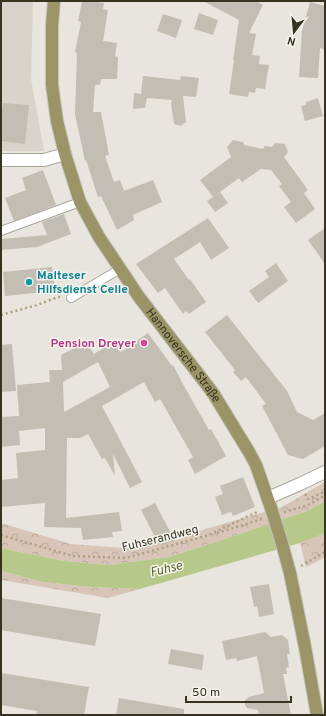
<svg xmlns="http://www.w3.org/2000/svg" width="326" height="716" viewBox="0 0 326 716" font-family="Overpass,sans-serif">
<defs>
<pattern id="forest-crowns" width="20" height="18" patternUnits="userSpaceOnUse"><rect width="20" height="18" fill="#d8c5b8"/><path d="M2 6a3 3 0 1 1 6 0M12 15a3 3 0 1 1 6 0" fill="none" stroke="#baaa9e"/></pattern>
</defs>
<rect width="100%" height="100%" fill="#e8e5de"/>
<!-- built -->
<path fill="#d8d4cc" d="M1 1H33L31 79 44 151H1Z"/>
<!-- forest -->
<g fill="url(#forest-crowns)">
<path d="M325 482V501L307 511 225 539 169 557 109 565 64 561 1 548V523L71 544 124 548 174 541 205 529 282 507Z"/>
<path d="M325 533V557L311 565 306 567 300 543Z"/>
<path d="M1 571 43 582 91 587 140 589 108 598 1 580Z"/>
</g>
<!-- water -->
<path fill="#b6c98a" d="M325 501V533L300 543 140 589 91 587 43 582 1 571V548L64 561 109 565 169 557 225 539 307 511Z"/>
<!-- building -->
<g fill="#c2beb4" fill-rule="evenodd">
<path d="M82 1H89L104 3 103 9 108 10 103 41 117 43 115 56 118 57 117 79H101L100 85H95L93 112H101L109 155 105 156 114 182 120 180 124 191 153 180 162 202 133 215 134 220 117 230 101 196 98 197 86 160 85 161 75 114 77 53 75 52 81 22 78 21Z"/>
<path d="M203 1H256L263 5 249 33 256 34 252 55 260 56 259 64 269 65 265 89 256 88 255 93 249 92 248 97 229 94 234 60H233L239 20Z"/>
<path d="M310 2 325 6V50L320 48 318 78 299 77 302 31Z"/>
<path d="M199 13 218 20 213 35 194 29Z"/>
<path d="M163 14 182 20 176 38 157 31Z"/>
<path d="M143 76 180 80 181 76 199 78 196 97 183 96 186 122 181 126 174 124 171 104 172 100 147 98 145 108 133 109 134 93 141 94Z"/>
<path d="M318 98 323 116 305 121 301 106 306 105V102Z"/>
<path d="M3 103 29 105 25 144 1 141V112L2 113Z"/>
<path d="M233 140 243 142 244 145 263 149 265 146 272 147 275 143 285 144 288 152 284 157 308 190 304 193 315 209 296 223 284 207 291 202 279 186 282 184 271 170 261 169 242 182 239 178 213 197 200 180 231 157 227 147Z"/>
<path d="M43 170 56 205 14 221 5 198 26 190 22 178Z"/>
<path d="M220 192 228 203 215 212 207 201Z"/>
<path d="M64 214 71 234 37 247 1 250V239L47 235 42 222Z"/>
<path d="M208 218 229 248 211 260 200 242 174 259 189 280 190 279 206 302 189 314 186 311 183 314 165 288 158 293 136 264Z"/>
<path d="M325 228V264L308 240Z"/>
<path d="M276 263 288 281 269 295 258 303 249 291 269 277 265 271Z"/>
<path d="M52 267 55 291 5 296 3 272Z"/>
<path d="M227 315 287 391 297 412 313 420 325 413V446L303 459 288 455 262 406 266 404 246 377 241 381 233 372 235 370 205 332Z"/>
<path d="M148 333 172 366 173 365 184 386 209 430 211 429 226 456 195 474 188 460 193 457 163 404 160 399 155 402 144 382 102 406 142 482 130 488 113 454 115 476 105 458 102 459 88 434 80 438H67L66 518 119 512 122 531 112 532 113 537 83 540 81 528 44 527 45 503 1 507V480L18 478 16 453 45 450V428L19 431 20 445 1 447V417L19 416 17 385 50 382 49 370H62L61 355 86 342 94 354 115 341 121 352ZM98 362 110 387 64 412 63 382Z"/>
<path d="M12 344 16 391 1 392V345Z"/>
<path d="M243 477 255 507 233 516 231 512 222 515 215 497 223 494 220 486Z"/>
<path d="M155 503 175 541 159 545 141 510Z"/>
<path d="M269 584 274 614 259 617 257 606 254 607 250 587Z"/>
<path d="M1 598 101 614 95 646 1 630Z"/>
<path d="M265 632 271 637 282 635 288 640 290 654H287L289 667 286 668 287 674H283L291 715H259L258 710 247 708 245 705V700L249 697 264 693 257 656 237 661 236 658 226 660 222 641Z"/>
<path d="M171 649 204 655 202 670 168 664Z"/>
<path d="M1 673 89 687 84 715H36L37 711 1 705Z"/>
<path d="M119 698 184 709V715H116Z"/>
</g>
<g fill="none" stroke-linecap="round" stroke-linejoin="round">
<defs>
<g id="service">
<path d="M1 231 80 202"/>
<path d="M71 298 120 269"/>
</g>
<g id="minor">
<path d="M1 160H44L65 154"/>
<path d="M268 498 300 484 325 472"/>
</g>
<g id="primary">
<path id="s1" d="M54 1 52 25V85L57 121 65 154 80 202 99 237 139 297 213 393 249 452 256 465 271 508"/>
<path d="M281 540 290 573 305 647 317 715"/>
</g>
</defs>
<!-- service casing -->
<use href="#service" stroke="#a8a59a" stroke-width="10"/>
<!-- minor casing -->
<use href="#minor" stroke="#a8a59a" stroke-width="14"/>
<!-- primary casing -->
<use href="#primary" stroke="#c3c2bc" stroke-width="14"/>
<!-- path -->
<g stroke="#a9a281" stroke-width="2.5" stroke-dasharray="2 3" stroke-linecap="butt">
<path d="M1 315 37 305 58 297H62"/>
<path d="M305 494 308 499 322 493 324 496"/>
<path d="M284 512 308 505 324 496"/>
<path d="M217 533 262 519"/>
<path d="M1 535 73 556 126 558 209 535 259 511"/>
<path d="M301 566 325 552"/>
</g>
<!-- service -->
<use href="#service" stroke="#fff" stroke-width="8"/>
<!-- minor -->
<use href="#minor" stroke="#fff" stroke-width="12"/>
<!-- primary -->
<use href="#primary" stroke="#9a9466" stroke-width="12"/>
<defs>
<path id="primary-bridge" d="M271 508 281 540"/>
</defs>
<!-- primary-bridge casing -->
<use href="#primary-bridge" stroke="#c3c2bc" stroke-width="14" stroke-linecap="butt"/>
<!-- primary-bridge -->
<use href="#primary-bridge" stroke="#9a9466" stroke-width="12"/>
</g>
<!-- markers -->
<circle fill="#0f9aa8" stroke="#f5f3ee" stroke-width="1.5" cx="29" cy="282" r="4"/>
<circle fill="#d1479c" stroke="#f5f3ee" stroke-width="1.5" cx="144" cy="343" r="4"/>
<g text-anchor="middle" stroke-width="3" stroke-linejoin="round" paint-order="stroke">
<!-- culture labels -->
<g font-size="12" font-weight="bold" fill="#0d838f" stroke="#f5f3ee" text-anchor="start">
<text x="37" y="279">Malteser<tspan x="37" dy="14">Hilfsdienst Celle</tspan></text>
</g>
<!-- hotel labels -->
<g font-size="12" font-weight="bold" fill="#b23c85" stroke="#f5f3ee" text-anchor="end">
<text x="136" y="347">Pension Dreyer</text>
</g>
<!-- street labels -->
<g font-size="12" fill="#363321" stroke="#f5f3ee">
<text dy="4" stroke="none"><textPath href="#s1" startOffset="390">Hannoversche Straße</textPath></text>
<text transform="translate(160 538) rotate(-14)" y="4">Fuhserandweg</text>
</g>
<!-- water labels -->
<g font-size="13" font-style="italic" fill="#546c21" stroke="#f5f3ee">
<text transform="translate(166 568) rotate(-14)" y="5">Fuhse</text>
</g>
</g>
<!-- border -->
<rect width="326" height="716" fill="none" stroke="#363321" stroke-width="4"/>
<!-- north arrow -->
<g transform="translate(294 32) rotate(196)" stroke="#f5f3ee" stroke-width="3" paint-order="stroke">
<path d="M0-3L7 15L0 10L-7 15Z" fill="#363321"/>
<text y="-6" font-size="11" font-weight="bold" text-anchor="middle" fill="#363321">N</text>
</g>
<!-- scale -->
<path d="M186 696v6h105v-6" fill="none" stroke="#363321" stroke-width="2"/>
<text x="192" y="696" font-size="12" fill="#363321" stroke="#f5f3ee" stroke-width="3" paint-order="stroke">50 m</text>
</svg>
